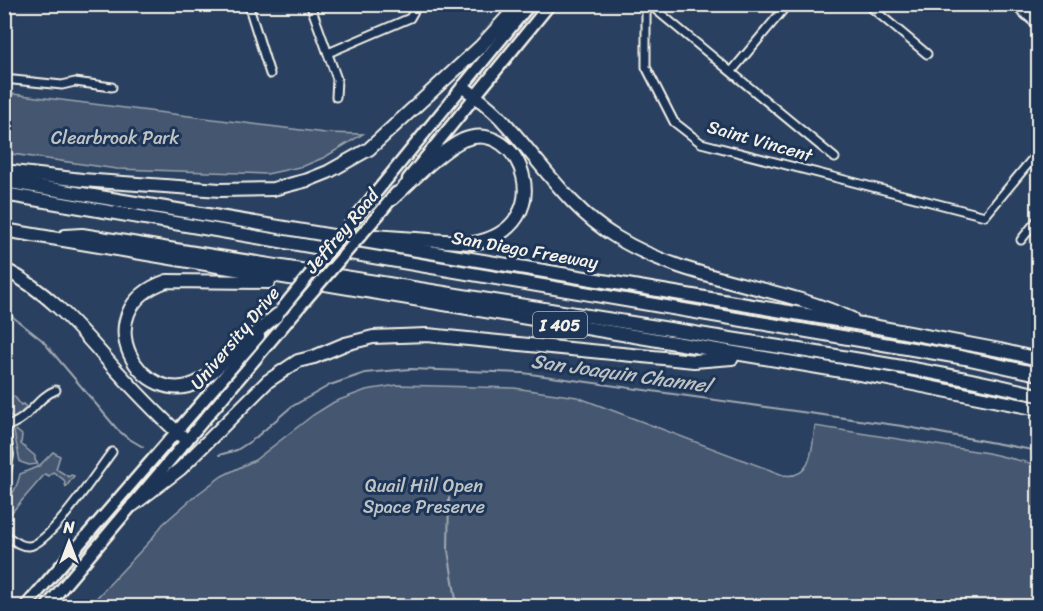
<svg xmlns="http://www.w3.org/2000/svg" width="1043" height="611" viewBox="0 0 1043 611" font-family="Sriracha,sans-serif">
<rect width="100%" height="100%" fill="#2a4060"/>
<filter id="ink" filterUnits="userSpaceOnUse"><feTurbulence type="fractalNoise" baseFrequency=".0167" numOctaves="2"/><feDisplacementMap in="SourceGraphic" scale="12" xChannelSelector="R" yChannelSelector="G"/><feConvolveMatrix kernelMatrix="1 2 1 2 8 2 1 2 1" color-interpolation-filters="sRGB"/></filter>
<g filter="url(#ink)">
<!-- green -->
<g fill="#445771" stroke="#9ca4ac" stroke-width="1.5">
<path d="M5 93 325 133 363 134 325 157 304 166 267 174 117 169 5 153Z"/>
<path d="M397 385 514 388 577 397 783 475C813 480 812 447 815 426L988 453 1038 465V606H89L150 541 163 524 195 496 222 476 255 460 313 415 334 402 366 390Z"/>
<path d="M4 391 11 398 14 396 21 405 23 404 27 408 20 416 13 418 10 416Z"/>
<path d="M16 430 22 435 21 444 35 456V460L38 464 29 465 20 462 14 432Z"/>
<path d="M53 452 60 456 56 469 69 477 71 475 74 476 66 487 64 480 53 472 49 476 45 474 5 520C4 502 17 492 20 474L39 466Z"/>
</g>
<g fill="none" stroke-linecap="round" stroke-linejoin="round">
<!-- stream -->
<g stroke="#a1a8b0" stroke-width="2">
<path d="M4 310 42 340 117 429 126 437 143 447"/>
<path d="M219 455 237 450 254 439 291 407 330 385 365 373 410 369 523 373 902 426 1038 451"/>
<path d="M449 498 448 550 457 606"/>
</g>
<defs>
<g id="street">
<path d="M248 4 270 74"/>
<path d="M310 4 337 79 336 97"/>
<path d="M867 4 927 54"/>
<path d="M328 53 410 18 418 4"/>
<path d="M732 71 788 4"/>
<path d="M4 79 62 85 75 82 112 87"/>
<path d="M835 158 655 9 652 6 646 8V67L674 122 701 143 985 216 1038 152"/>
<path d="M1021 240 1038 219"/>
<path d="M4 427C31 420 35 398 56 390"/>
<path d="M4 534C12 539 20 547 29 546 50 544 98 470 112 452"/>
</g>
<g id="secondary">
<path d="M1015 4 1038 24"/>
<path d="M4 428 8 455 4 481"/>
</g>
<g id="primary">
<path d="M408 179 550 4"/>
<path d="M361 211 530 4"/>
<path d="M379 214 396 193"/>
<path d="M26 606 259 336"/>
<path d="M47 606 295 312"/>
</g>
<g id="highway">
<path d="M463 87C478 98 493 109 505 123 541 162 569 209 616 237 688 282 776 284 852 319"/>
<path d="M4 171 82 180 220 190 273 189 308 180 328 172 369 149 480 47 519 4"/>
<path d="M4 181 867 325 1000 350 1038 359"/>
<path d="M4 194 965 358 1038 374"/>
<path d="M4 230 883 378 1038 409"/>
<path d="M65 236 82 235C284 266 486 299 688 332 805 352 924 367 1038 395"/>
<path d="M373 236 473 243C562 227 521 116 463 140 441 150 411 182 392 199"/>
<path d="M4 269C53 294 82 332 117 371 139 395 162 419 186 440"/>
<path d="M269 282 167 281C82 310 142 414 200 381 209 376 217 367 225 360 242 345 259 330 277 315"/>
<path d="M133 505 180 469 268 381 298 361 314 357 345 344 373 337 427 335 694 361 732 358"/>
</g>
</defs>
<!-- street casing -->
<use href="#street" stroke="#f4f1e8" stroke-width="11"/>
<!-- secondary casing -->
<use href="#secondary" stroke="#f4f1e8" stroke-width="14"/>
<!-- primary casing -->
<use href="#primary" stroke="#f4f1e8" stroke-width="15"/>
<!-- highway casing -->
<use href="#highway" stroke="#f4f1e8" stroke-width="16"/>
<!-- street -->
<use href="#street" stroke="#1d3557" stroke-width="7"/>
<!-- secondary -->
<use href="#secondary" stroke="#1d3557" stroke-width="9"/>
<!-- primary -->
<use href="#primary" stroke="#1d3557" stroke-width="10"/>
<!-- highway -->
<use href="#highway" stroke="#1d3557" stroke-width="12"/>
<defs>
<g id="primary-bridge">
<path d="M281 310 361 211"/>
<path d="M295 312 379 214"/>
</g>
</defs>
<!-- primary-bridge casing -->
<use href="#primary-bridge" stroke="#f4f1e8" stroke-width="15" stroke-linecap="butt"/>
<!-- primary-bridge -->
<use href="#primary-bridge" stroke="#1d3557" stroke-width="10"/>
</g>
</g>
<g text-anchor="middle" stroke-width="6" stroke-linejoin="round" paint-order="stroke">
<!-- shield labels -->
<rect fill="#1d3557" stroke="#b4b9bc" stroke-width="1.5" x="533" y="312" width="54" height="26" rx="4.5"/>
<g font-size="16" font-weight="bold" fill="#f4f1e8">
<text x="560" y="331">I 405</text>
</g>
<!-- park labels -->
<g font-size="18" fill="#bfc3c4" stroke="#1d3557">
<text x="115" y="144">Clearbrook Park</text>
<text x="424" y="492">Quail Hill Open<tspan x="424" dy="21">Space Preserve</tspan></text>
</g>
<!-- street labels -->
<g font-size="18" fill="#f4f1e8" stroke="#1d3557">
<text transform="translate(760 141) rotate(16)" y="6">Saint Vincent</text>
<text transform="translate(342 231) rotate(-50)" y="6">Jeffrey Road</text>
<text transform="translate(525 250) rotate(10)" y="6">San Diego Freeway</text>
<text transform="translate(235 338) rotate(-50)" y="6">University Drive</text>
</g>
<!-- water labels -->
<g font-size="20" font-style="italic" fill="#bdc1c2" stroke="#1d3557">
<text transform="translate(621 373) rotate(8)" y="7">San Joaquin Channel</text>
</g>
</g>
<!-- margin -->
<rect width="1043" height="611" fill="none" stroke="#1d3557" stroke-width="24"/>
<rect x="12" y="12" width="1019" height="587" fill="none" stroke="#f4f1e8" stroke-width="2" filter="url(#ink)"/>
<!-- north arrow -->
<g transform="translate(69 542)" stroke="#1d3557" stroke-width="4.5" paint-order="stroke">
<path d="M0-4.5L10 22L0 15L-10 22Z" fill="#f4f1e8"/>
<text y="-9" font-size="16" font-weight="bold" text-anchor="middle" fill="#f4f1e8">N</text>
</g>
</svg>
